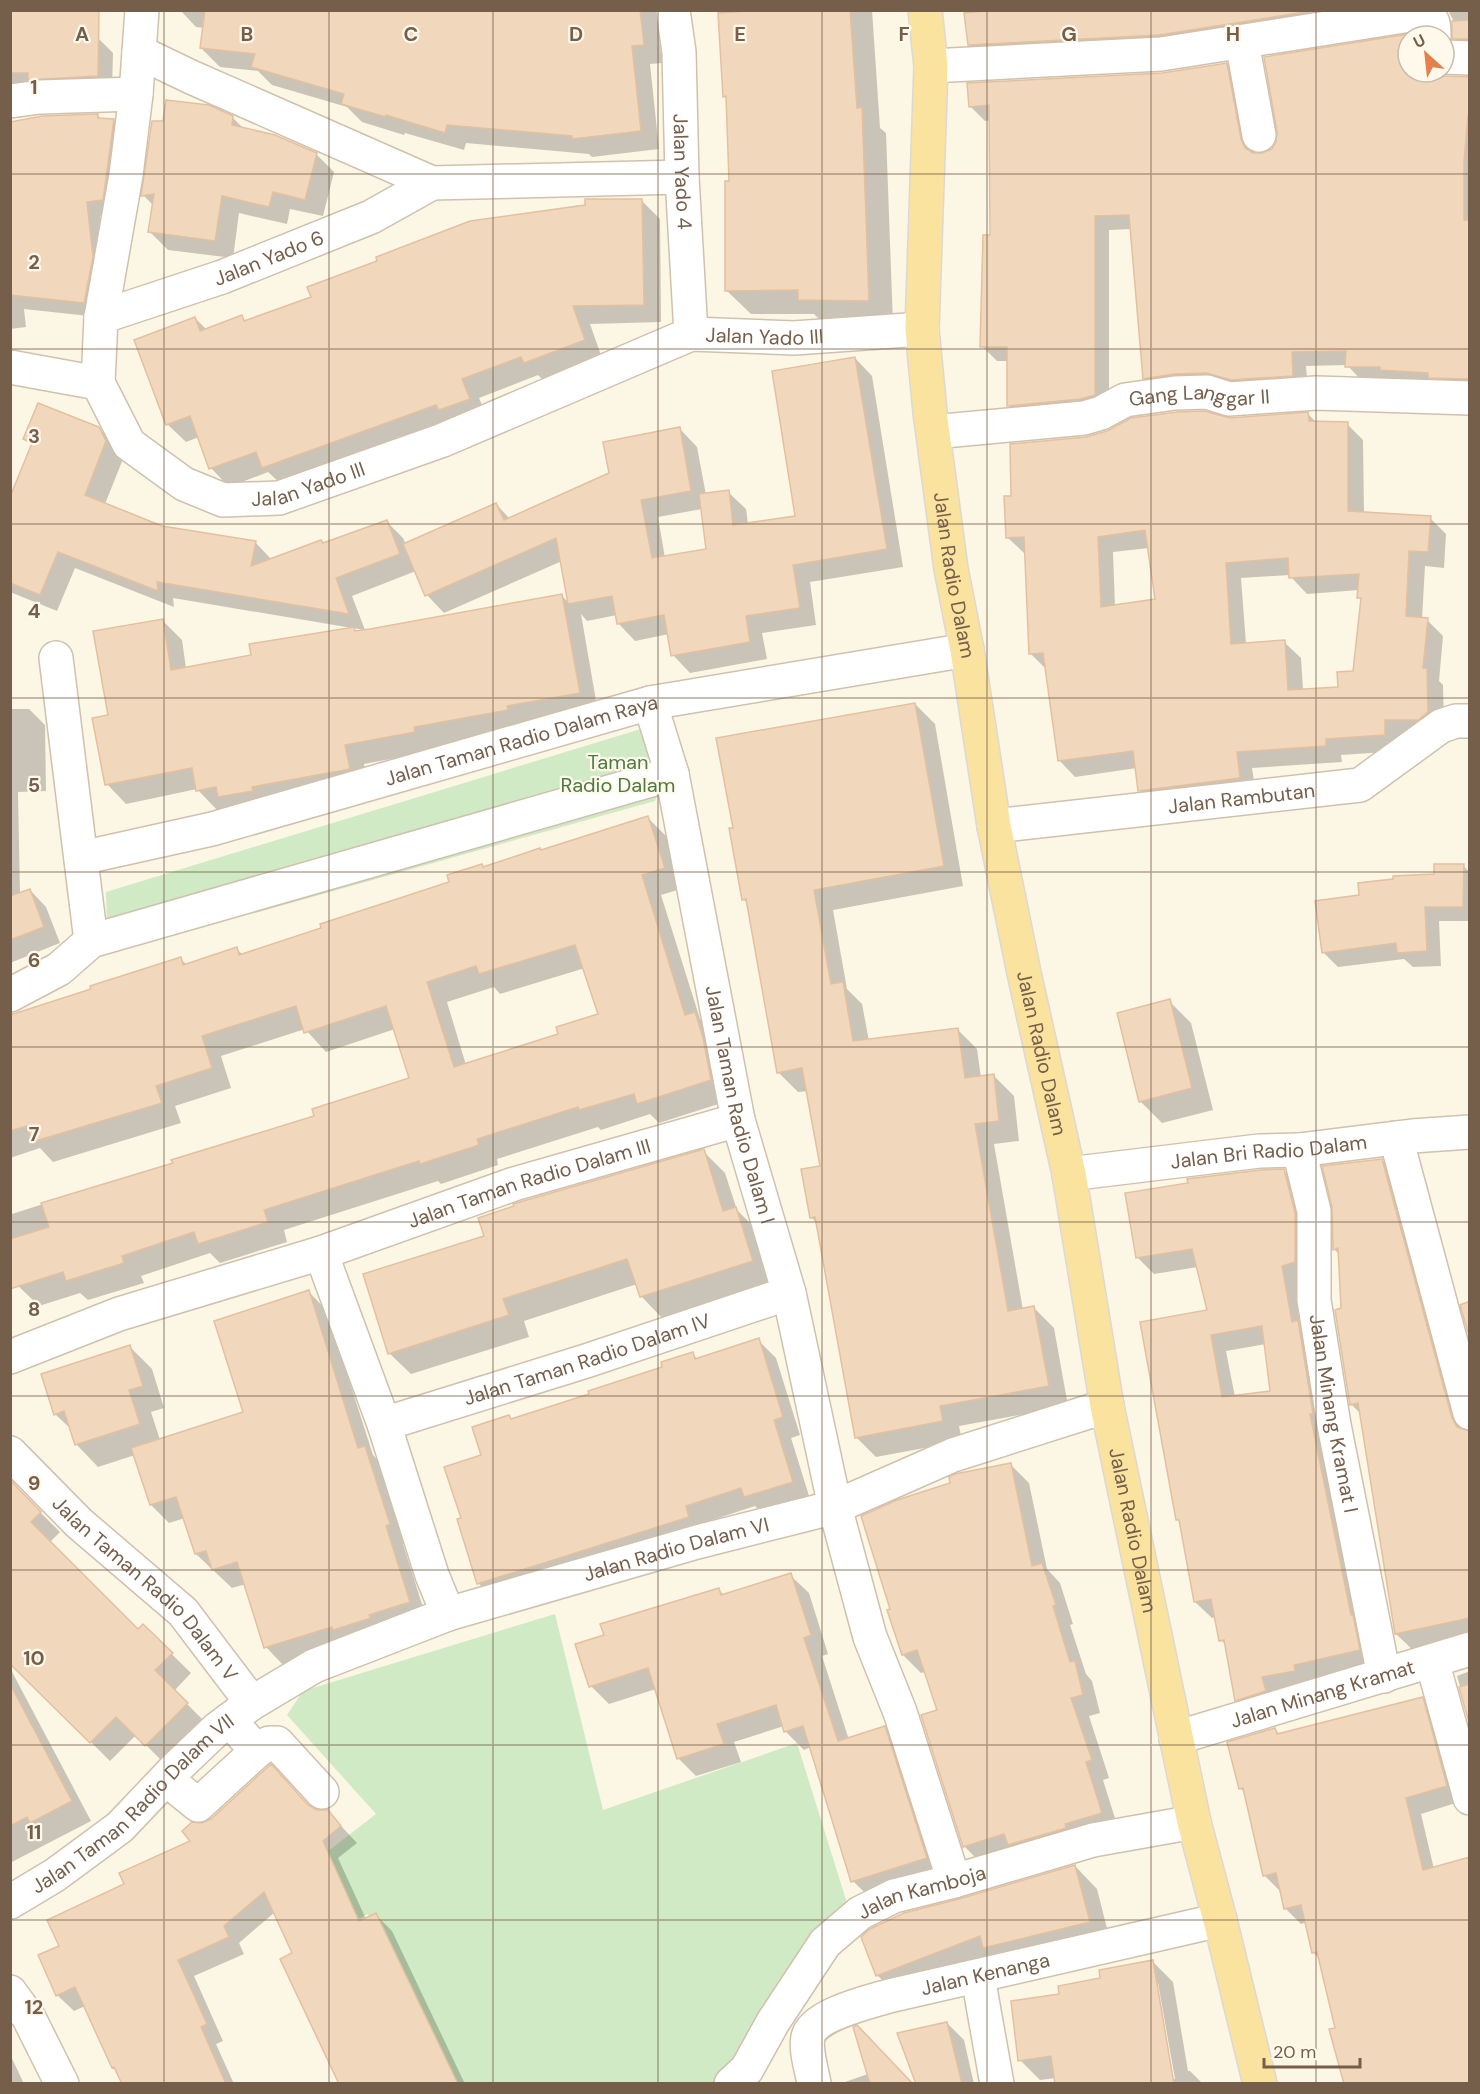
<svg xmlns="http://www.w3.org/2000/svg" width="1480" height="2094" viewBox="0 0 1480 2094" font-family="'DM Sans',sans-serif">
<rect width="100%" height="100%" fill="#fcf6e5"/>
<!-- green -->
<g fill="#cfeac4">
<path d="M641 729 667 775 655 801 115 952 107 924 106 892Z"/>
<path d="M555 1614 603 1810 797 1743 851 1916 748 2083H443L368 1914 312 1943 314 1862 376 1814 287 1715 303 1691Z"/>
</g>
<!-- shadow -->
<g fill="#0003" fill-rule="evenodd">
<path d="M10 10 98 38 113 53 112 90 10 87Z"/>
<path d="M180 10H656L662 63 650 64 659 149 592 157 589 154 466 143 464 150 405 133 404 135 362 122 347 107 272 85 258 71 220 67 201 48 204 28 196 27Z"/>
<path d="M725 10H872L880 128 886 133 893 324H824L814 314H751L726 290 731 182 728 100 724 96Z"/>
<path d="M966 10H1425L984 60 969 45Z"/>
<path d="M1446 10H1470V53L1454 38 1453 20 1449 12Z"/>
<path d="M1415 35 1416 36H1408V72H1441V77L1469 78 1470 393 1362 381 1347 365 1306 366 1308 390 1159 393 1144 378 1132 229 1109 230V410L1024 420 1009 406V361H997L982 346 992 236 991 120 985 121 970 106 1226 64 1241 79 1255 154 1262 155 1273 150 1278 142 1279 132 1266 58Z"/>
<path d="M97 115 102 120H113L128 135 116 214 100 216 106 272 98 317 24 309 26 327 10 329V123Z"/>
<path d="M232 117 244 129 316 154 334 172 323 216 290 209 287 224 239 213 233 258 168 250 150 232 154 206 143 195 164 123Z"/>
<path d="M642 201 660 219 661 322 590 324 602 358 543 380 538 375 479 398 487 417 282 485 268 472 229 487 211 468 199 437 186 442 167 424 195 318 207 330 242 317 246 322Z"/>
<path d="M855 358 872 376 903 567 810 582 816 625 762 633 767 659 690 673 673 655 669 634 635 641 618 623 617 615 587 621 581 614 598 712 526 729 433 747V751L364 764 368 788 217 810 197 789 126 804 107 784 109 717 162 620 182 640 186 668 252 657 352 628 173 598 174 607 75 568 57 611 10 592V501L33 446 25 439 99 428 116 446 123 459 105 504 162 527 255 542 272 560 324 544 386 521 403 538 406 545 496 504 510 519 610 474 680 429 697 447 706 495 728 492 746 509 748 524 797 517ZM702 509 708 550 665 558 658 517ZM562 561 570 604 562 596 357 632 353 628 365 630 352 596 416 571 427 595 444 613Z"/>
<path d="M1308 414 1317 423 1347 424 1363 440 1364 513 1430 518 1446 534 1444 568 1425 566 1422 619 1427 620 1443 636 1439 681 1443 685 1444 728 1401 751 1341 755 1342 762 1252 768 1256 794 1155 807 1139 790 1137 768 1075 777 1059 760 1047 670 1030 653 1027 553H1024L1007 537 1013 497 1089 438 1230 419ZM1149 548 1156 600 1115 607 1113 552ZM1290 575 1291 577 1307 594 1359 590V598L1362 601 1354 672 1339 688 1303 690 1301 658 1284 642 1246 644 1241 578Z"/>
<path d="M915 704 935 724 963 886 833 910 847 989 862 1004 869 1041 957 1029 977 1049 981 1078 994 1076 1014 1096 1019 1141 994 1144 1023 1310 1034 1308 1054 1328 1068 1406 959 1426 962 1441 876 1457 856 1437 818 1224 811 1217 821 1167 808 1091 798 1092 778 1072 748 904 743 899Z"/>
<path d="M10 709H29L45 725 46 791 18 792 20 894 30 890 46 907 60 943 10 963Z"/>
<path d="M648 818 668 838 684 888 661 895 700 1019 714 1033 731 1100 659 1123 650 1114 601 1130 598 1127 497 1159 498 1165 441 1184 438 1181 284 1230 287 1242 220 1263 210 1253 141 1276 144 1283 88 1300 80 1293 39 1306 10 1278V1212L12 1214 99 1186 174 1164 316 1117 411 1079 395 1029 326 1052 305 1029 221 1056 231 1088 175 1106 181 1123 53 1162 40 1148 10 1158V1017L180 958 187 965 237 949 243 955 451 883 482 866 484 868 541 852ZM585 968 600 1015 560 1035 466 1065 447 1002 494 987 500 994Z"/>
<path d="M1463 866 1470 872V921H1439L1441 966 1413 967 1404 959 1338 967 1324 953 1361 896Z"/>
<path d="M1169 1001 1191 1023 1213 1110 1162 1123 1140 1101Z"/>
<path d="M703 1151 725 1173 737 1210 757 1230 774 1282 662 1318 641 1296 637 1284 524 1321 529 1337 411 1374 389 1353 486 1237 516 1207Z"/>
<path d="M1382 1160 1398 1176 1467 1432H1470V1636L1412 1649 1396 1634 1362 1415 1351 1404 1340 1255 1334 1249Z"/>
<path d="M1284 1171 1300 1187 1375 1666 1253 1716 1236 1700 1227 1646 1221 1640 1216 1617 1212 1618 1195 1602 1181 1522 1178 1519 1208 1311 1198 1267 1154 1274 1138 1258 1127 1194ZM1266 1344 1272 1393 1235 1397 1226 1351Z"/>
<path d="M309 1292 327 1311 373 1455 383 1466 408 1543 403 1544 427 1620 284 1666 266 1647 246 1584 232 1588 196 1554 185 1518 169 1523 151 1505 135 1455 98 1467 76 1444 72 1430 55 1414 130 1347 152 1369 164 1408 151 1412 160 1440 245 1413Z"/>
<path d="M758 1340 776 1358 800 1435 791 1438 810 1499 763 1514 755 1506 703 1523 706 1534 496 1600 478 1583 462 1519 483 1456 509 1416 513 1420 591 1395 664 1368 692 1354 698 1359Z"/>
<path d="M1011 1465 1029 1483 1047 1569 1060 1583 1073 1624 1070 1625 1086 1674 1092 1681 1100 1713 1089 1716 1109 1778 1103 1780 1119 1831 982 1864 964 1846 939 1711 925 1672 921 1673 903 1655Z"/>
<path d="M10 1477 16 1488 60 1532 50 1542 138 1631 143 1626 191 1673 174 1691 207 1724 166 1765 136 1735 110 1761 10 1662Z"/>
<path d="M790 1575 809 1593 828 1654 822 1656 849 1740 885 1728 903 1746 944 1876 871 1899 853 1881 811 1747 804 1750 786 1732 784 1726 734 1742 741 1762 696 1776 678 1758 656 1689 609 1704 591 1686 606 1636 719 1590 725 1596Z"/>
<path d="M10 1668 91 1821 10 1863Z"/>
<path d="M1470 1671V1720L1457 1676Z"/>
<path d="M1422 1699 1438 1715 1462 1801 1421 1814 1434 1869 1336 2029 1320 1959 1313 1952 1307 1922 1301 1924 1285 1908 1280 1891 1264 1875 1246 1794 1240 1788 1275 1729 1280 1735Z"/>
<path d="M310 1808 317 1812 327 1811 357 1843 338 1858 366 1919 376 1915 392 1931 465 2084H341L294 1954 275 1912 239 1943 244 1954 194 1976 223 2041 216 2044 234 2084H123L118 2073 113 2067 85 2006 74 2011 57 1995 61 1946 126 1885 192 1841 203 1825Z"/>
<path d="M1075 1866 1097 1889 1111 1944 899 1997 877 1975Z"/>
<path d="M1153 1962 1173 1982 1188 2071H1190L1203 2084H1057L1056 2078 1040 2080 1020 2060 1061 1996ZM1155 1983H1158L1175 2079 1172 2080Z"/>
<path d="M947 2023 964 2040 974 2084H918Z"/>
<path d="M10 2054 24 2084H10Z"/>
<path d="M868 2074 912 2084H839Z"/>
</g>
<!-- building -->
<g fill="#f1d8bd" stroke="#e4c09e" stroke-width="1.5" fill-rule="evenodd">
<path d="M10 10H99L98 76 28 80V73H10Z"/>
<path d="M205 10H640L644 45 632 46 641 131 572 139V136L447 125 445 133 386 115V117L341 104 344 94 251 67 255 54 200 48Z"/>
<path d="M763 10H850L857 108 862 107 869 301 798 300V290L725 291V181H729L726 96 723 97 718 13Z"/>
<path d="M995 10H1318L1159 35 968 45 964 13Z"/>
<path d="M1470 20V39H1452V21Z"/>
<path d="M1415 33V36H1408V72H1433L1443 76 1470 77V116H1468L1464 161V220H1470V379L1428 378V373L1380 370V367H1345L1346 351 1292 352 1293 376 1231 380 1206 373 1174 374 1143 379 1129 215 1095 216V395L1080 399 1007 406V347H980L983 235H990L989 105 969 107 967 83 1162 73 1227 63 1241 139 1245 148 1253 153H1262L1272 149 1276 142 1277 132 1264 57Z"/>
<path d="M166 100 209 105 233 116 232 125 275 135 317 153 305 200 273 192 269 207 222 196 215 241 148 232 154 194 141 196 152 121H163Z"/>
<path d="M98 114V118L114 119 103 200 87 202 93 257 84 303 10 295V122L42 116Z"/>
<path d="M585 199H642L644 305 573 306 585 340 524 363 521 357 462 379 470 399 439 410 436 405 262 468 256 452 209 469 190 416 166 425 134 340 195 317 200 331 242 315 244 321 311 297 307 287 377 261 376 257 470 221 585 205Z"/>
<path d="M855 357 887 549 793 565 800 608 746 616 750 642 671 656 664 615 617 624 612 596 568 604 556 538 425 596 403 544 496 503 504 520 609 473 603 442 680 427 691 491 641 500 652 558 706 549 699 494 729 490 733 525 795 516 772 371Z"/>
<path d="M38 403 99 427 106 441 85 495 162 526 256 541 251 566 321 540 323 543 387 520 400 554 336 578 349 614 157 582 158 591 58 552 40 595 10 583V497L32 443 23 439Z"/>
<path d="M1204 411 1230 418 1308 412 1309 421 1348 422V511L1431 516 1428 552 1409 551 1406 616 1428 618 1423 668H1427L1428 712 1418 720H1385V735L1326 739V746L1237 752 1240 778 1138 791 1133 751 1058 761 1043 653 1029 654 1024 537 1006 538 1004 496H1011L1010 444 1086 437 1107 431 1131 418 1177 412ZM1145 530 1155 599 1101 607 1098 537ZM1288 558 1289 578 1359 574 1357 598H1361L1353 671 1337 672 1338 687 1288 690 1285 640 1231 644 1226 563Z"/>
<path d="M562 594 580 693 507 706 508 710 414 727 415 732 345 745 350 769 252 787 253 791 218 797 216 787 196 791 192 768 105 785 92 718 108 715 93 631 163 619 171 670 251 655 249 644 354 627 355 631 370 629Z"/>
<path d="M915 703 944 866 814 890 831 984 843 982 853 1041 958 1028 965 1078 994 1074 999 1121 975 1124 1008 1311 1034 1306 1049 1386 940 1406 943 1421 855 1438 815 1217 810 1218 801 1169 820 1166 802 1068 777 1073 746 899 742 900 729 828H733L716 738Z"/>
<path d="M648 816 665 868 642 875 685 1015 695 1012 703 1038 711 1080 637 1104 634 1094 579 1110 578 1107 477 1139 479 1145 420 1164 419 1161 264 1210 268 1222 198 1244 194 1232 122 1256 124 1263 66 1281 63 1272 10 1289V1239L49 1227 41 1203 173 1163 171 1160 314 1116 312 1109 409 1078 386 1006 304 1033 296 1006 202 1036 212 1068 156 1086 162 1103 32 1142 27 1126 10 1131V1015L91 989 90 986 181 957 183 965 237 947 239 955 321 928 320 924 449 882 447 875 482 864 483 867 540 848 541 850ZM575 945 598 1014 556 1027 558 1034 454 1067 427 982 476 966 479 974Z"/>
<path d="M1434 864H1464L1463 907H1425L1427 951 1397 953 1396 943 1322 953 1315 901 1359 895 1358 883 1393 879V876L1434 874Z"/>
<path d="M30 889 44 927 10 940V896Z"/>
<path d="M1170 999 1192 1088 1139 1102 1117 1013Z"/>
<path d="M704 1149 723 1211 736 1207 753 1261 640 1297 627 1259 503 1299 509 1315 388 1354 363 1274 484 1236 478 1218 514 1206 513 1204Z"/>
<path d="M1382 1159 1452 1418 1457 1427 1470 1431V1618L1395 1634 1358 1403 1350 1405 1335 1310 1341 1308 1338 1248 1333 1250 1332 1207 1322 1166Z"/>
<path d="M1284 1169 1295 1213V1262L1282 1266 1292 1322 1298 1320 1313 1414H1310L1351 1615H1353L1360 1650 1294 1665 1295 1671 1262 1677 1266 1691 1235 1701 1224 1640 1219 1641 1211 1599 1194 1602 1179 1520H1176L1140 1322 1207 1310 1192 1249 1136 1258 1125 1193 1188 1183 1187 1179 1260 1170ZM1262 1326 1270 1391 1222 1397 1211 1335Z"/>
<path d="M309 1290 358 1448 365 1446 390 1524 386 1526 410 1602 369 1615 371 1618 333 1630 332 1627 264 1648 237 1562 212 1570 206 1551 195 1554 176 1497 150 1505 131 1448 243 1412 214 1321Z"/>
<path d="M1470 1301V1339L1460 1305Z"/>
<path d="M759 1338 783 1417 774 1420 793 1482 744 1497 741 1488 686 1506 689 1517 477 1584 457 1519 461 1518 444 1467 481 1455 472 1427 509 1415 511 1419 589 1394 588 1391 662 1367 661 1362 693 1352 695 1359Z"/>
<path d="M130 1345 143 1386 129 1390 140 1424 75 1445 64 1411 54 1415 41 1374Z"/>
<path d="M1011 1463 1032 1566 1042 1563 1056 1605 1053 1606 1070 1662 1075 1661 1083 1695 1071 1698 1092 1760 1086 1762 1102 1813 1065 1824 1066 1828 1008 1845 1004 1834 963 1847 921 1715 937 1710 917 1650 902 1655 887 1610 890 1609 861 1516 897 1500 950 1483 949 1477 955 1474Z"/>
<path d="M10 1480 41 1512 31 1522 138 1629 143 1624 173 1653 155 1670 188 1703 145 1746 116 1717 90 1743 10 1664Z"/>
<path d="M791 1573 811 1635 804 1638 838 1741 885 1726 927 1858 851 1882 803 1726 784 1732 776 1705 717 1724 724 1744 677 1759 648 1668 589 1687 575 1644 604 1635 600 1624 719 1588 721 1595Z"/>
<path d="M10 1684 72 1801 30 1823 27 1817 10 1826Z"/>
<path d="M1470 1684V1726L1459 1687Z"/>
<path d="M1423 1697 1447 1786 1406 1798 1423 1870 1470 1857V2084H1344L1329 2029 1335 2028 1317 1952 1312 1953 1301 1905 1284 1909 1276 1873 1263 1876 1243 1788 1239 1789 1227 1742 1275 1728 1277 1734Z"/>
<path d="M271 1764 308 1805 317 1810H328L341 1826 323 1841 359 1921 376 1913 458 2084H339L280 1959 292 1953 264 1892 224 1926 229 1937 178 1960 207 2024 201 2027 226 2084H122L114 2067 112 2068 75 1987 56 1996 38 1955 59 1946 47 1920 124 1884 119 1873 190 1841 182 1831 192 1822 202 1823 211 1819Z"/>
<path d="M1075 1865 1090 1922 983 1948 980 1936 876 1976 861 1937 870 1929 904 1913 959 1899Z"/>
<path d="M1153 1960 1174 2084H1055L1051 2056 1018 2061 1011 2001 1059 1994 1058 1986 1100 1978 1099 1970Z"/>
<path d="M947 2022 962 2084H916L897 2033Z"/>
<path d="M857 2025 913 2084H870L853 2027Z"/>
</g>
<g fill="none" stroke-linecap="round" stroke-linejoin="round">
<defs>
<g id="minor">
<path id="s1" d="M142 10 136 94 126 175 101 317 98 383 129 444 184 484 223 500 279 498 443 440 691 334 794 338 922 329"/>
<path id="s2" d="M673 10 679 52 682 177 691 334"/>
<path d="M1242 42 1259 135"/>
<path d="M139 52 191 77 432 183 682 177"/>
<path d="M1444 57 1470 58"/>
<path d="M931 66 1161 54 1423 13C1434 18 1434 25 1434 36"/>
<path d="M10 101 40 97 136 94"/>
<path id="s3" d="M101 317 222 277 371 217 432 183"/>
<path d="M10 367 98 383"/>
<path id="s4" d="M933 432 1084 418 1101 413 1125 400 1175 393 1207 392 1229 399 1316 393 1470 398"/>
<path d="M56 658 91 941"/>
<path id="s5" d="M650 703 672 774 738 1120 789 1293 835 1507 870 1637 900 1712 954 1881"/>
<path id="s6" d="M994 826 1360 785 1441 726 1456 721H1470"/>
<path id="s7" d="M81 858 212 829 650 703 967 650"/>
<path d="M10 995 59 969 91 941 672 774"/>
<path d="M1396 1138 1470 1413"/>
<path id="s8" d="M1299 1150 1314 1211V1300L1334 1425 1384 1676"/>
<path id="s9" d="M1069 1174 1259 1151 1299 1150 1412 1136 1470 1132"/>
<path d="M321 1253 384 1424 432 1575 448 1614"/>
<path id="s10" d="M10 1357 119 1314 321 1253 514 1184 738 1120"/>
<path id="s11" d="M384 1424 586 1361 789 1293"/>
<path id="s12" d="M10 1453 79 1523 183 1612 252 1703"/>
<path d="M1432 1661 1470 1798"/>
<path id="s13" d="M1176 1738 1470 1649"/>
<path d="M257 1751 269 1743H277L322 1792"/>
<path d="M166 1779 198 1805 257 1751 229 1720"/>
<path id="s14" d="M10 1902 55 1875 120 1827 176 1768 217 1729 252 1703 314 1666 448 1614 697 1542 835 1507 953 1455 1107 1406"/>
<path d="M978 1977 997 2084"/>
<path d="M10 1992 29 2018 62 2084"/>
<path id="s15" d="M731 2084 747 2069 773 2022 825 1943 860 1913 894 1896 954 1881 1093 1840 1194 1822"/>
<path id="s16" d="M814 2084C812 2070 805 2051 808 2037 813 2015 869 2002 889 1996L1220 1920"/>
</g>
<g id="major">
<path id="s17" d="M925 10 931 66 922 329 930 412 951 569 967 650 994 826 1024 973 1069 1174 1107 1406 1194 1822 1220 1920 1260 2084"/>
</g>
</defs>
<!-- minor casing -->
<use href="#minor" stroke="#d0c1ae" stroke-width="36"/>
<!-- major casing -->
<use href="#major" stroke="#ded8d4" stroke-width="36"/>
<!-- minor -->
<use href="#minor" stroke="#fff" stroke-width="33"/>
<!-- major -->
<use href="#major" stroke="#fae29f" stroke-width="33"/>
</g>
<!-- grid -->
<path fill="none" stroke="#755e4a" stroke-width="1.5" stroke-opacity="0.55" d="M164 10V2084M329 10V2084M493 10V2084M658 10V2084M822 10V2084M987 10V2084M1151 10V2084M1316 10V2084M10 174H1470M10 349H1470M10 524H1470M10 698H1470M10 872H1470M10 1047H1470M10 1222H1470M10 1396H1470M10 1570H1470M10 1745H1470M10 1920H1470"/>
<g text-anchor="middle" stroke-width="4.5" stroke-linejoin="round" paint-order="stroke">
<!-- street labels -->
<g font-size="20" fill="#755e4a" stroke="#fff9ec">
<text dy="7" stroke="none"><textPath href="#s2" startOffset="162">Jalan Yado 4</textPath></text>
<text dy="7" stroke="none"><textPath href="#s3" startOffset="178">Jalan Yado 6</textPath></text>
<text dy="7" stroke="none"><textPath href="#s1" startOffset="1128">Jalan Yado III</textPath></text>
<text dy="7" stroke="none"><textPath href="#s4" startOffset="272">Gang Langgar II</textPath></text>
<text dy="7" stroke="none"><textPath href="#s1" startOffset="642">Jalan Yado III</textPath></text>
<text dy="7" stroke="none"><textPath href="#s17" startOffset="568">Jalan Radio Dalam</textPath></text>
<text dy="7" stroke="none"><textPath href="#s7" startOffset="456">Jalan Taman Radio Dalam Raya</textPath></text>
<text dy="7" stroke="none"><textPath href="#s6" startOffset="249">Jalan Rambutan</textPath></text>
<text dy="7" stroke="none"><textPath href="#s17" startOffset="1054">Jalan Radio Dalam</textPath></text>
<text dy="7" stroke="none"><textPath href="#s5" startOffset="412">Jalan Taman Radio Dalam I</textPath></text>
<text dy="7" stroke="none"><textPath href="#s9" startOffset="201">Jalan Bri Radio Dalam</textPath></text>
<text dy="7" stroke="none"><textPath href="#s10" startOffset="548">Jalan Taman Radio Dalam III</textPath></text>
<text dy="7" stroke="none"><textPath href="#s11" startOffset="213">Jalan Taman Radio Dalam IV</textPath></text>
<text dy="7" stroke="none"><textPath href="#s8" startOffset="267">Jalan Minang Kramat I</textPath></text>
<text dy="7" stroke="none"><textPath href="#s17" startOffset="1540">Jalan Radio Dalam</textPath></text>
<text dy="7" stroke="none"><textPath href="#s14" startOffset="768">Jalan Radio Dalam VI</textPath></text>
<text dy="7" stroke="none"><textPath href="#s12" startOffset="192">Jalan Taman Radio Dalam V</textPath></text>
<text dy="7" stroke="none"><textPath href="#s13" startOffset="153">Jalan Minang Kramat</textPath></text>
<text dy="7" stroke="none"><textPath href="#s14" startOffset="158">Jalan Taman Radio Dalam VII</textPath></text>
<text dy="7" stroke="none"><textPath href="#s15" startOffset="282">Jalan Kamboja</textPath></text>
<text dy="7" stroke="none"><textPath href="#s16" startOffset="240">Jalan Kenanga</textPath></text>
</g>
<!-- park labels -->
<g font-size="20" fill="#4c7a42" stroke="#fff9ec">
<text x="618" y="769">Taman<tspan x="618" dy="23">Radio Dalam</tspan></text>
</g>
</g>
<g font-size="20" text-anchor="middle" font-weight="bold" fill="#755e4a" stroke="#fff9ec" stroke-width="4.5" stroke-linejoin="round" paint-order="stroke">
<text x="82" y="41">A</text>
<text x="247" y="41">B</text>
<text x="411" y="41">C</text>
<text x="576" y="41">D</text>
<text x="740" y="41">E</text>
<text x="904" y="41">F</text>
<text x="1069" y="41">G</text>
<text x="1233" y="41">H</text>
<text x="34" y="94">1</text>
<text x="34" y="269">2</text>
<text x="34" y="443">3</text>
<text x="34" y="618">4</text>
<text x="34" y="792">5</text>
<text x="34" y="967">6</text>
<text x="34" y="1141">7</text>
<text x="34" y="1316">8</text>
<text x="34" y="1490">9</text>
<text x="34" y="1665">10</text>
<text x="34" y="1839">11</text>
<text x="34" y="2014">12</text>
</g>
<!-- border -->
<rect width="1480" height="2094" fill="none" stroke="#755e4a" stroke-width="24"/>
<!-- north arrow -->
<g transform="translate(1426 54) rotate(333)"><circle r="28" fill="#fff9ec" stroke="#c8bbab" stroke-width="1.5"/>
<path d="M0-4.5L10 22L0 15L-10 22Z" fill="#e57f4c"/>
<text y="-9" font-size="16" font-weight="bold" text-anchor="middle" fill="#755e4a">U</text>
</g>
<!-- scale -->
<path d="M1264 2058v9h96v-9" fill="none" stroke="#755e4a" stroke-width="3"/>
<text x="1273" y="2058" font-size="18" fill="#755e4a" stroke="#fff9ec" stroke-width="4.5" paint-order="stroke">20 m</text>
</svg>
